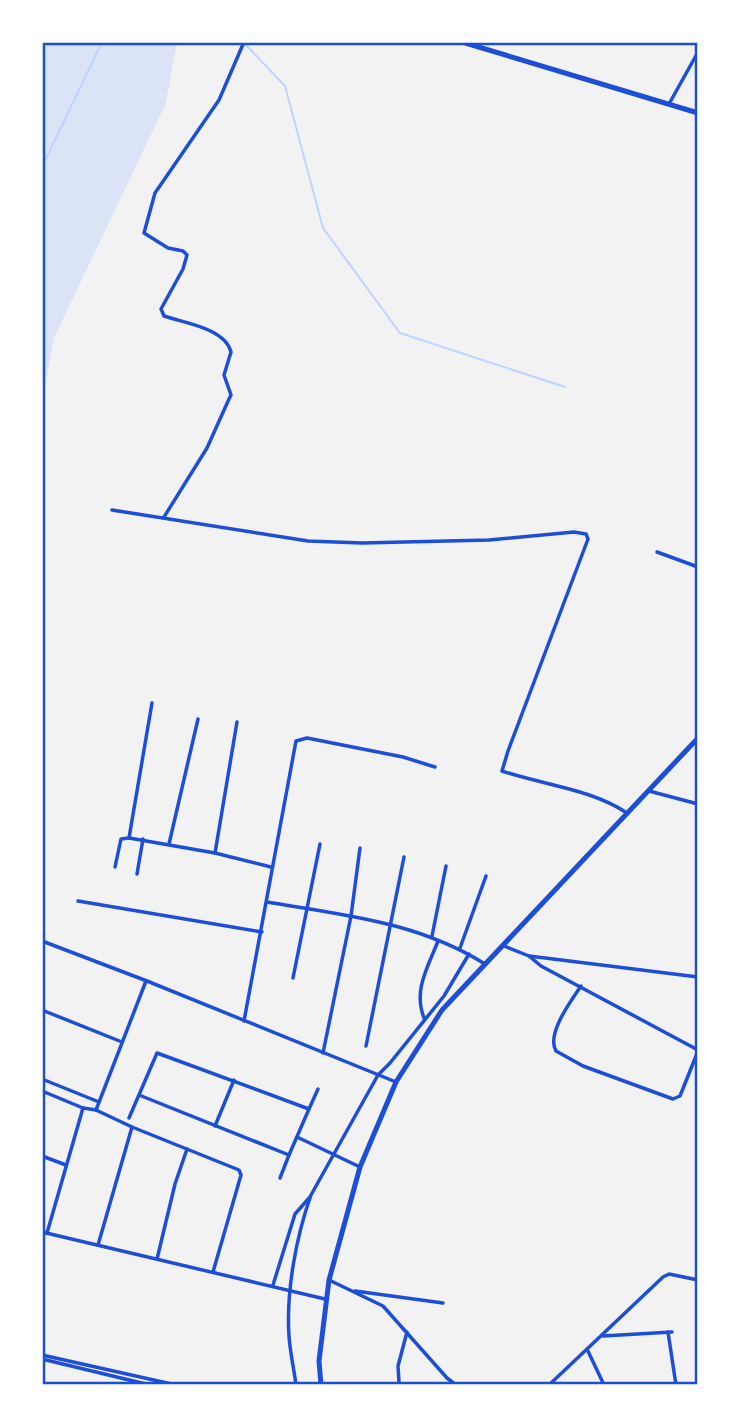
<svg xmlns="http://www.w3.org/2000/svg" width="740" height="1427" viewBox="0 0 740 1427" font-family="Arial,sans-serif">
<rect width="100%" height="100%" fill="#f2f2f2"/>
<!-- green -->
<path fill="#dbe4f7" d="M42 42H177L166 103 54 338 45 387 42 390Z"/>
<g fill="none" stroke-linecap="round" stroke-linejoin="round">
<!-- stream -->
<g stroke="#bfd3fe" stroke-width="2">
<path d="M247 46 285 86 323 228 400 333 565 387"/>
<path d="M42 167 102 42"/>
</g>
<!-- minor -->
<g stroke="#1d4ed8" stroke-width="3.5">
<path d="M669 104 698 52"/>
<path d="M112 510 308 541 362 543 489 540 574 532 586 534 588 539 508 751 502 771C544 785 591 789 627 813"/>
<path d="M164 517 207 448 229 399 231 395 224 375 231 352C225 328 184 323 164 316L161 309 183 269 187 255 183 251 168 248 144 233 155 193 219 100 244 42"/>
<path d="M657 552 698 567"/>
<path d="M649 791 698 804"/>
<path d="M129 838 152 703"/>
<path d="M169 844 198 719"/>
<path d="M215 853 237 722"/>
<path d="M115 867 121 839 129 838 215 853 271 867"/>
<path d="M137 874 143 839"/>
<path d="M78 901 262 932"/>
<path d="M267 902C344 915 418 922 485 964"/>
<path d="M432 936 446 866"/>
<path d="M42 941 147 981 396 1082"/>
<path d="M504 946 529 956 698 977"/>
<path d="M460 948 486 876"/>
<path d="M529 956 541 966 698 1050"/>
<path d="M293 978 320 844"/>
<path d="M581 986C571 1001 546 1034 556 1051L583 1066 673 1099 680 1096 698 1051"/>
<path d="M42 1010 122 1042"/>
<path d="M424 1018C413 990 428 967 438 941"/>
<path d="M244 1021 296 741 307 738 403 757 435 767"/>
<path d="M366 1046 404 857"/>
<path d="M323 1053 351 916 360 848"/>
<path d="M42 1079 99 1102"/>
<path d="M42 1091 83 1108 96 1110 132 1127 239 1170 241 1175 213 1272"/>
<path d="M309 1109 318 1089"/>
<path d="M96 1110 146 981"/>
<path d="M129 1118 157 1053 309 1109 289 1155 139 1095"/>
<path d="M215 1126 234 1080"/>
<path d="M297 1137 360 1167"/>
<path d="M42 1156 66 1165"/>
<path d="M280 1178 289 1155"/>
<path d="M42 1232 325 1299"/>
<path d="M47 1233 83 1108"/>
<path d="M98 1245 132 1127"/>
<path d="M157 1259 175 1184 187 1149"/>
<path d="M329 1280 383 1306 447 1378 456 1385"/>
<path d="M273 1285 295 1214 310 1197"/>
<path d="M355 1291 443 1303"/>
<path d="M668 1332 676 1385"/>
<path d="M603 1336 672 1332"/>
<path d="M587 1349 604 1385"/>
<path d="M42 1355 176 1385"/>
<path d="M42 1359 150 1385"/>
<path d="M399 1382 398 1366 407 1332"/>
<path d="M296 1385C294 1369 290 1352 289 1336 286 1292 296 1237 311 1195L378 1075 390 1063 444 996 469 954"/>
<path d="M549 1385 663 1277 669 1274 698 1280"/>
</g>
<!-- primary -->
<g stroke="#1d4ed8" stroke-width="5">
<path d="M462 42 698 113"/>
<path d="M321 1385 319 1361 329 1280 360 1167 396 1082 442 1010 698 738"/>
</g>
</g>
<!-- border -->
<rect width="740" height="1427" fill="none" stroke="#ffffff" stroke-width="88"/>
<rect x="44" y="44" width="652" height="1339" fill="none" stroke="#1d4ed8" stroke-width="2.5"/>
</svg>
